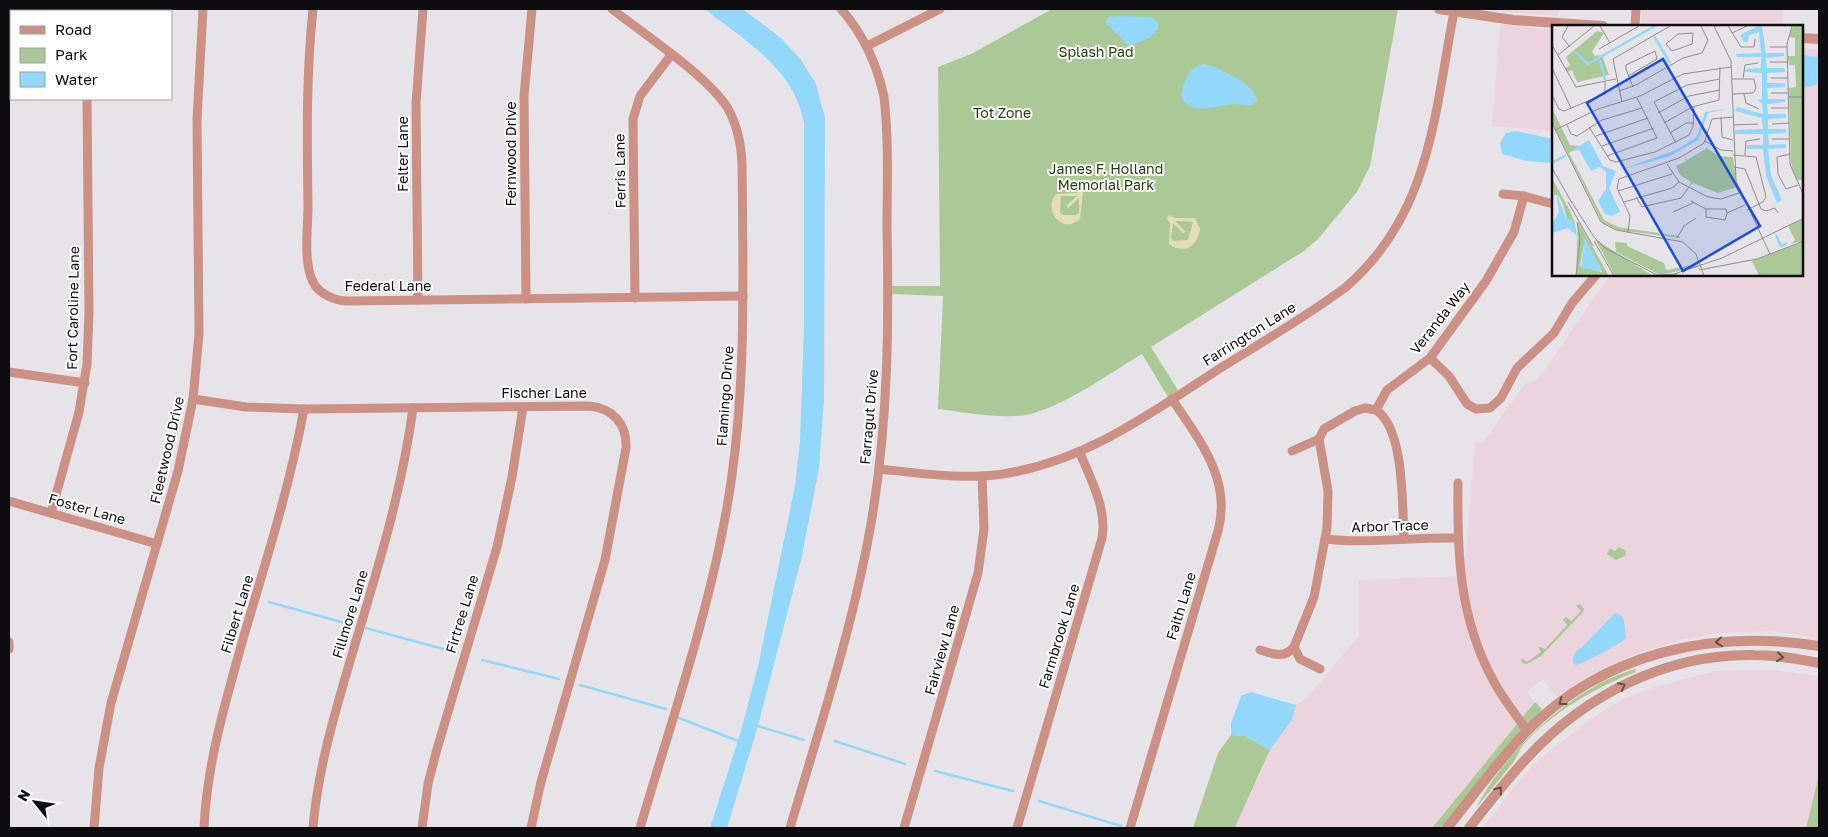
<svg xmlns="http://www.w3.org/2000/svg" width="1828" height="837" viewBox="0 0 1828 837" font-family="'Golos Text',sans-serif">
<rect width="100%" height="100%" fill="#e7e4e9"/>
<!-- commercial -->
<g fill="#ecd4de">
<path d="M1471 9H1559L1558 16Z"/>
<path d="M1642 9H1783V26L1641 24Z"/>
<path d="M1500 24 1553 30V131L1492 126Z"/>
<path d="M1802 48 1819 49V641L1801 635 1772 631 1719 633 1681 640 1636 654 1593 674 1557 697 1543 679 1527 692 1535 702 1432 828H1233L1260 775 1270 750 1292 720 1296 705 1307 698 1359 636V580L1464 576 1475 441 1483 442 1525 384 1538 379 1610 275H1802Z"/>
<path d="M1742 670H1773L1819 676V774L1806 828H1482L1532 765 1589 720 1623 699 1654 687 1715 671Z"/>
</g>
<!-- green -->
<g fill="#abc997">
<path d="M1052 9H1398L1370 166 1357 192 1318 239 1304 251 1151 347 1178 390 1168 397 1142 354C1107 375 1072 401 1034 413 1009 421 964 412 938 409L943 296 891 294V286H940L938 67 971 54Z"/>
<path d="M1619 547 1626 551 1625 556 1616 560 1607 554 1610 548 1615 551Z"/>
<path d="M1580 604 1584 609 1583 612 1541 656 1527 664 1522 663 1521 658 1527 662 1541 652 1538 646 1545 649 1567 625 1563 620 1566 617 1571 621 1581 611 1576 606Z"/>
<path d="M1635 669 1636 672C1598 686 1551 713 1524 744 1519 750 1517 758 1512 764 1500 779 1488 793 1476 808 1504 752 1574 686 1635 669Z"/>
<path d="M1535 702 1542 709 1511 743 1442 828H1432Z"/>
<path d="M1231 735 1245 736 1270 750 1235 827 1193 828 1218 753Z"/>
<path d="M1819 774V828H1806Z"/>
</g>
<!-- sand -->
<g fill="#e6dcb7" fill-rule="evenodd">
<path d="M1080 191 1083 193 1080 219C1063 235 1042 211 1056 194L1077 193ZM1061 196H1077L1067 205 1068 208 1079 198V212L1077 215H1063L1060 213Z"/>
<path d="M1169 215 1175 218H1195L1200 229C1198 246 1184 255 1169 244L1170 223 1167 219ZM1175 221 1193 222 1188 240 1173 241 1171 238 1173 223 1183 233 1186 232Z"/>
</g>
<!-- water -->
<g fill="#93d7fb">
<path d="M705 9H743L782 39 801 60 815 82 825 117 824 400 819 468 802 556 758 726 727 828H710L741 731 759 662 795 486 800 441 804 326V123C794 68 746 42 705 9Z"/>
<path d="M1118 16 1152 17 1158 22V29L1149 38 1129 46 1105 22 1108 17Z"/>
<path d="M1802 55 1819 57V81L1816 85 1802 88Z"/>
<path d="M1203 64C1217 65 1257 86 1257 101 1250 108 1243 104 1234 104 1219 105 1190 117 1181 97 1182 84 1189 67 1203 64Z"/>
<path d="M1516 131 1553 139V163L1526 161 1502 154 1500 143 1506 133Z"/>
<path d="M1615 613C1627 615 1624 628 1626 638 1621 644 1586 662 1576 665L1573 663C1573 655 1574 652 1581 648Z"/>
<path d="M1251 692 1296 705 1292 720 1270 750 1245 736 1231 735V723L1241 696Z"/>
</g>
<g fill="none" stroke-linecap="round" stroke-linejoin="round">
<!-- stream -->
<g stroke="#93d7fb" stroke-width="2.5">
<path d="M269 602 345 623"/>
<path d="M366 628 458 653"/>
<path d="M482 660 559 679"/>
<path d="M580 685 666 709"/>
<path d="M679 718 738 741"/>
<path d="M758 726 804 740"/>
<path d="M835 741 905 764"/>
<path d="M935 771 1013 791"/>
<path d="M1039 801 1121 826"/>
</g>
<!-- minor -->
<g stroke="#cc9084" stroke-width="9">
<path d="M86 9V11"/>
<path d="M313 9C306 75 307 140 308 206 308 229 303 261 313 282 319 294 335 301 348 301L743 296"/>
<path d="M612 9C645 35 705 74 727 107 737 124 741 143 742 163 743 278 747 393 727 507 708 616 671 722 640 828"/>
<path d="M1635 26 1636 9"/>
<path d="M867 46 940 9"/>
<path d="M1503 194 1524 196"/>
<path d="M635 298 633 119 640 96 671 55"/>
<path d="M526 299 524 96 532 9"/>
<path d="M418 300 416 103 423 9"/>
<path d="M1430 358 1449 376 1467 404 1476 409 1490 408 1501 398 1517 368 1554 333 1572 303 1596 275"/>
<path d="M9 372 85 383"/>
<path d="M193 399 246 407 304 409 589 406C613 408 627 424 626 448L605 560 541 782 531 828"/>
<path d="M1376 410C1405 429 1402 507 1404 539"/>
<path d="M1292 451 1319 439 1324 429 1355 411 1365 408 1376 410 1387 390 1430 358 1486 281 1514 232 1524 196 1553 204"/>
<path d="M879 469C920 473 962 480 1003 474 1086 461 1151 413 1219 369 1262 342 1306 317 1346 287 1431 213 1434 115 1454 12"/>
<path d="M1458 483C1457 552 1459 618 1493 680 1502 698 1516 714 1527 731"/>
<path d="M9 501 157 544"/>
<path d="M51 513 79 412 87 364 89 313 87 99"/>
<path d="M1325 539C1369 544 1412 537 1457 538"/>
<path d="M9 642V649"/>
<path d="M1294 647 1314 597 1327 528 1328 491 1319 439"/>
<path d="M1260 650C1273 654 1284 659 1294 647L1300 659 1320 669"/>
<path d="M94 828 99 768 111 703 178 471 193 399 199 334 197 120 203 9"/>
<path d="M204 828C207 761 227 697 245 632 267 558 290 485 304 409"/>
<path d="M313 828C318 767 336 709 353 651 377 571 402 491 413 408"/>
<path d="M422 828 428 784 437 749 497 547 512 477 523 407"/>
<path d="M790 828C820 726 854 624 872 518 888 422 889 326 887 229 887 185 889 140 884 97 877 64 863 34 841 9"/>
<path d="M904 828 978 573 984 529 982 476"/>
<path d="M1017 828 1102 538C1107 508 1091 480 1080 453"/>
<path d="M1130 828 1218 531C1232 479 1199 440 1172 399"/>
</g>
<!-- tertiary -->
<g stroke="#cc9084" stroke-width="10">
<path d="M1439 9 1513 20 1603 26"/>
<path d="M1802 38 1819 39"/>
<path d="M1447 828C1473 796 1498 761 1526 732 1604 652 1713 629 1819 646"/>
<path d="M1469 828C1488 804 1506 780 1527 758 1586 694 1668 653 1755 655 1777 655 1798 659 1819 663"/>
</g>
</g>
<!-- one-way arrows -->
<defs><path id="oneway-chevron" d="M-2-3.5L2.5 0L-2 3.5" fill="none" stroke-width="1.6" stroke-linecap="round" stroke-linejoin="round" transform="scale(1.25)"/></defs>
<g stroke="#6c4e49">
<use href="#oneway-chevron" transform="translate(1719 642) rotate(174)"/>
<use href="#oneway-chevron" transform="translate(1780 657) rotate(6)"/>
<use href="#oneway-chevron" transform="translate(1622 686) rotate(-26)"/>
<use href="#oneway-chevron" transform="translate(1562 702) rotate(143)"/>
<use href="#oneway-chevron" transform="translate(1499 790) rotate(-51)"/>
</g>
<g text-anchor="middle" stroke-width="4" stroke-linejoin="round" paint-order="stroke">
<!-- park labels -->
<g font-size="14" fill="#233d0a" stroke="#fff">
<text x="1096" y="57">Splash Pad</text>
<text x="1002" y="118">Tot Zone</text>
<text x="1106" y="174">James F. Holland<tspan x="1106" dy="16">Memorial Park</tspan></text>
</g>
<!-- street labels -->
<g font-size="14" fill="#0d0c0e" stroke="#fff">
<text transform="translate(403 154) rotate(-90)" y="5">Felter Lane</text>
<text transform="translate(511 154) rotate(-90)" y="5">Fernwood Drive</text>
<text transform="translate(620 171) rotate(-91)" y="5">Ferris Lane</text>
<text x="388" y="291">Federal Lane</text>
<text transform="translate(73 308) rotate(-89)" y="5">Fort Caroline Lane</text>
<text transform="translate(1440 318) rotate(-52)" y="5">Veranda Way</text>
<text transform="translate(1249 334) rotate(-32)" y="5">Farrington Lane</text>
<text x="544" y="398">Fischer Lane</text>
<text transform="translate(725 396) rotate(-86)" y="5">Flamingo Drive</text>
<text transform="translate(869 417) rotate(-85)" y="5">Farragut Drive</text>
<text transform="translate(167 450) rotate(-77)" y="5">Fleetwood Drive</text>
<text transform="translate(87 509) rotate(16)" y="5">Foster Lane</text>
<text transform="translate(1390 526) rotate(-2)" y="5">Arbor Trace</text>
<text transform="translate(1181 606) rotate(-73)" y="5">Faith Lane</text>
<text transform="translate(237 614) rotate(-73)" y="5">Filbert Lane</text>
<text transform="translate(350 614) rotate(-73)" y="5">Fillmore Lane</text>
<text transform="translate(462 614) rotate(-73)" y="5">Firtree Lane</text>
<text transform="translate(1059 636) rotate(-73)" y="5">Farmbrook Lane</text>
<text transform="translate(942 650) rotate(-74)" y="5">Fairview Lane</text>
</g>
</g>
<!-- overview -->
<g transform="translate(1552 25)">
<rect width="251" height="251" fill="#e7e4e9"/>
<path d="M241 1H251V155H244L239 138 237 63 244 62 243 40H237L236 31H243V13L237 12ZM45 6 52 8 40 27 43 31 50 30 57 50 25 57 20 45 15 47 13 43 18 41 14 32ZM0 83 18 120 27 121 17 128 52 195 66 202 127 211 128 213 65 205 50 197 0 97ZM155 123 166 131 181 132 185 162 166 168 141 158 137 162 139 157 128 150 124 141 134 136 132 131 135 135ZM0 153 18 186 23 198 15 193 10 177 6 170H2ZM251 194V216L239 219 243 215 236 201ZM26 196 57 251H24ZM33 214 49 244 50 247 28 241ZM43 214 101 251H63ZM63 217 75 218V221L112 238 114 245 146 239V242L108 250 64 227ZM251 217V251H207L200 236Z" fill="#abc997" fill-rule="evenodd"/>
<path d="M206 1H210L214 28H232V31L214 33 215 43H233V47L215 48V58H233V62L215 63 216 74H233V77L215 79 216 89H234V93L216 94V104H234V108L216 109 217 120 234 119V123L216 124 219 150 230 175 225 178 214 151 211 124H195V120H211V109H183V105L211 104 210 93 183 86 185 82 211 89 210 78 205 75 210 74V48L193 47V44L209 43V32H185L184 29 209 28 207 7 197 10 196 17H192L188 10ZM178 83 156 88 146 115 118 131 68 145 124 125 145 112 153 87ZM37 115 51 141 64 146 57 163 68 187 60 191 53 189 46 176 54 164V147L48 142 39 146 27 125 17 127ZM4 168 14 192 23 198 25 211 16 203 0 208V199L7 187ZM33 214 47 240 50 246 29 243Z" fill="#93d7fb"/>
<path fill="none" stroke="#93d7fb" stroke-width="2.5" d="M102 11 118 38M23 27 36 39 103 1M48 35 53 55M0 138 14 130M224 210 229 221 235 218"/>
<path fill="none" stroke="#908e91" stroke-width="1" d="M16 1 10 12 18 22M48 1 58 18M162 1 179 36 184 156 218 229M176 1 189 22H202L203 14M240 1 235 19 238 139 252 171M141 8 140 19 120 26 114 19 126 9ZM180 8 195 1M0 20 24 62 64 54M218 22H235M47 24 87 1M6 30 42 1M218 37H236M0 43 19 83M76 51 105 34 103 26 74 40V44L81 62M191 53 193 40 206 38M219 53H236M180 54H202L204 63 201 68 180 69M67 66 84 60 131 33 150 28 156 15 149 1M219 68H236M192 69 194 78 207 84M0 70 7 84 12 86 53 69V57M236 72H252M70 77 61 34 118 1M219 83H237M106 88 137 71 168 65M169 92 170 112 181 115M0 98 49 197 64 205 131 217 144 229 152 251M112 98 140 82 167 75 168 42M220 99 237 98M15 100 19 109 25 111 50 95 90 83M181 100 206 99M37 102 58 135 64 137 103 127 137 110 141 102 142 82M3 105 46 84 88 71 131 49 179 42M118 108 134 98H142M44 111 96 93M220 114H237M153 116 169 125 181 126M124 118 102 77 135 60 168 54M50 121 102 103M238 129 225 132 226 149 234 164 246 160M181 130 204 132 214 172 211 177 195 185M193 130 194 116 208 114M55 131 105 113 85 73M115 139 127 157 156 172 169 174 187 168M182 142 193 144 209 184 214 186 223 183 226 188M0 143 20 178M66 166 120 149M84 172 90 182 129 173 137 162M19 176 42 212 53 223 105 250 125 249M139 176 154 184H174L175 188 193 180M16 177 41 221M72 177 120 163 127 157M154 184V192L173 195 175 188M121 187 141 178M76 207 78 191 65 163 67 154 127 133 152 118 160 94 181 92M125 213 132 201 144 193M42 216 62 251M147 245 205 234 252 216M122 249 170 233 252 193M24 251 28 214 25 197"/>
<path fill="#1d4ed8" fill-opacity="0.15" stroke="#1d4ed8" stroke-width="2.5" d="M111 34 208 201 131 246 35 78Z"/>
<rect width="251" height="251" fill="none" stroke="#0d0c0e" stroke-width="2.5"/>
</g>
<!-- border -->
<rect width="1828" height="837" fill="none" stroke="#0d0c0e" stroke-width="20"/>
<!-- legend -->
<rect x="10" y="10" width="162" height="90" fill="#ffffff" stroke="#9e9e9f"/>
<rect x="20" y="26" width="25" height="8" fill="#cc9084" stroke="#9e9e9f"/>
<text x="55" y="35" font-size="15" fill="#0d0c0e">Road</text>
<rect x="20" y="48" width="25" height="15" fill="#abc997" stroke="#9e9e9f"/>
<text x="55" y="60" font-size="15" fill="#0d0c0e">Park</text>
<rect x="20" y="72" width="25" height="15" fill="#93d7fb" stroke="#9e9e9f"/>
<text x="55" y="85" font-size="15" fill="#0d0c0e">Water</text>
<!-- north arrow -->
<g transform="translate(35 802) rotate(300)" stroke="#ffffff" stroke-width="4" paint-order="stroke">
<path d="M0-4L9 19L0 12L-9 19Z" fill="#0d0c0e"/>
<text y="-8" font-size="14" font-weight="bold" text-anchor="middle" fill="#0d0c0e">N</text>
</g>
</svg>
